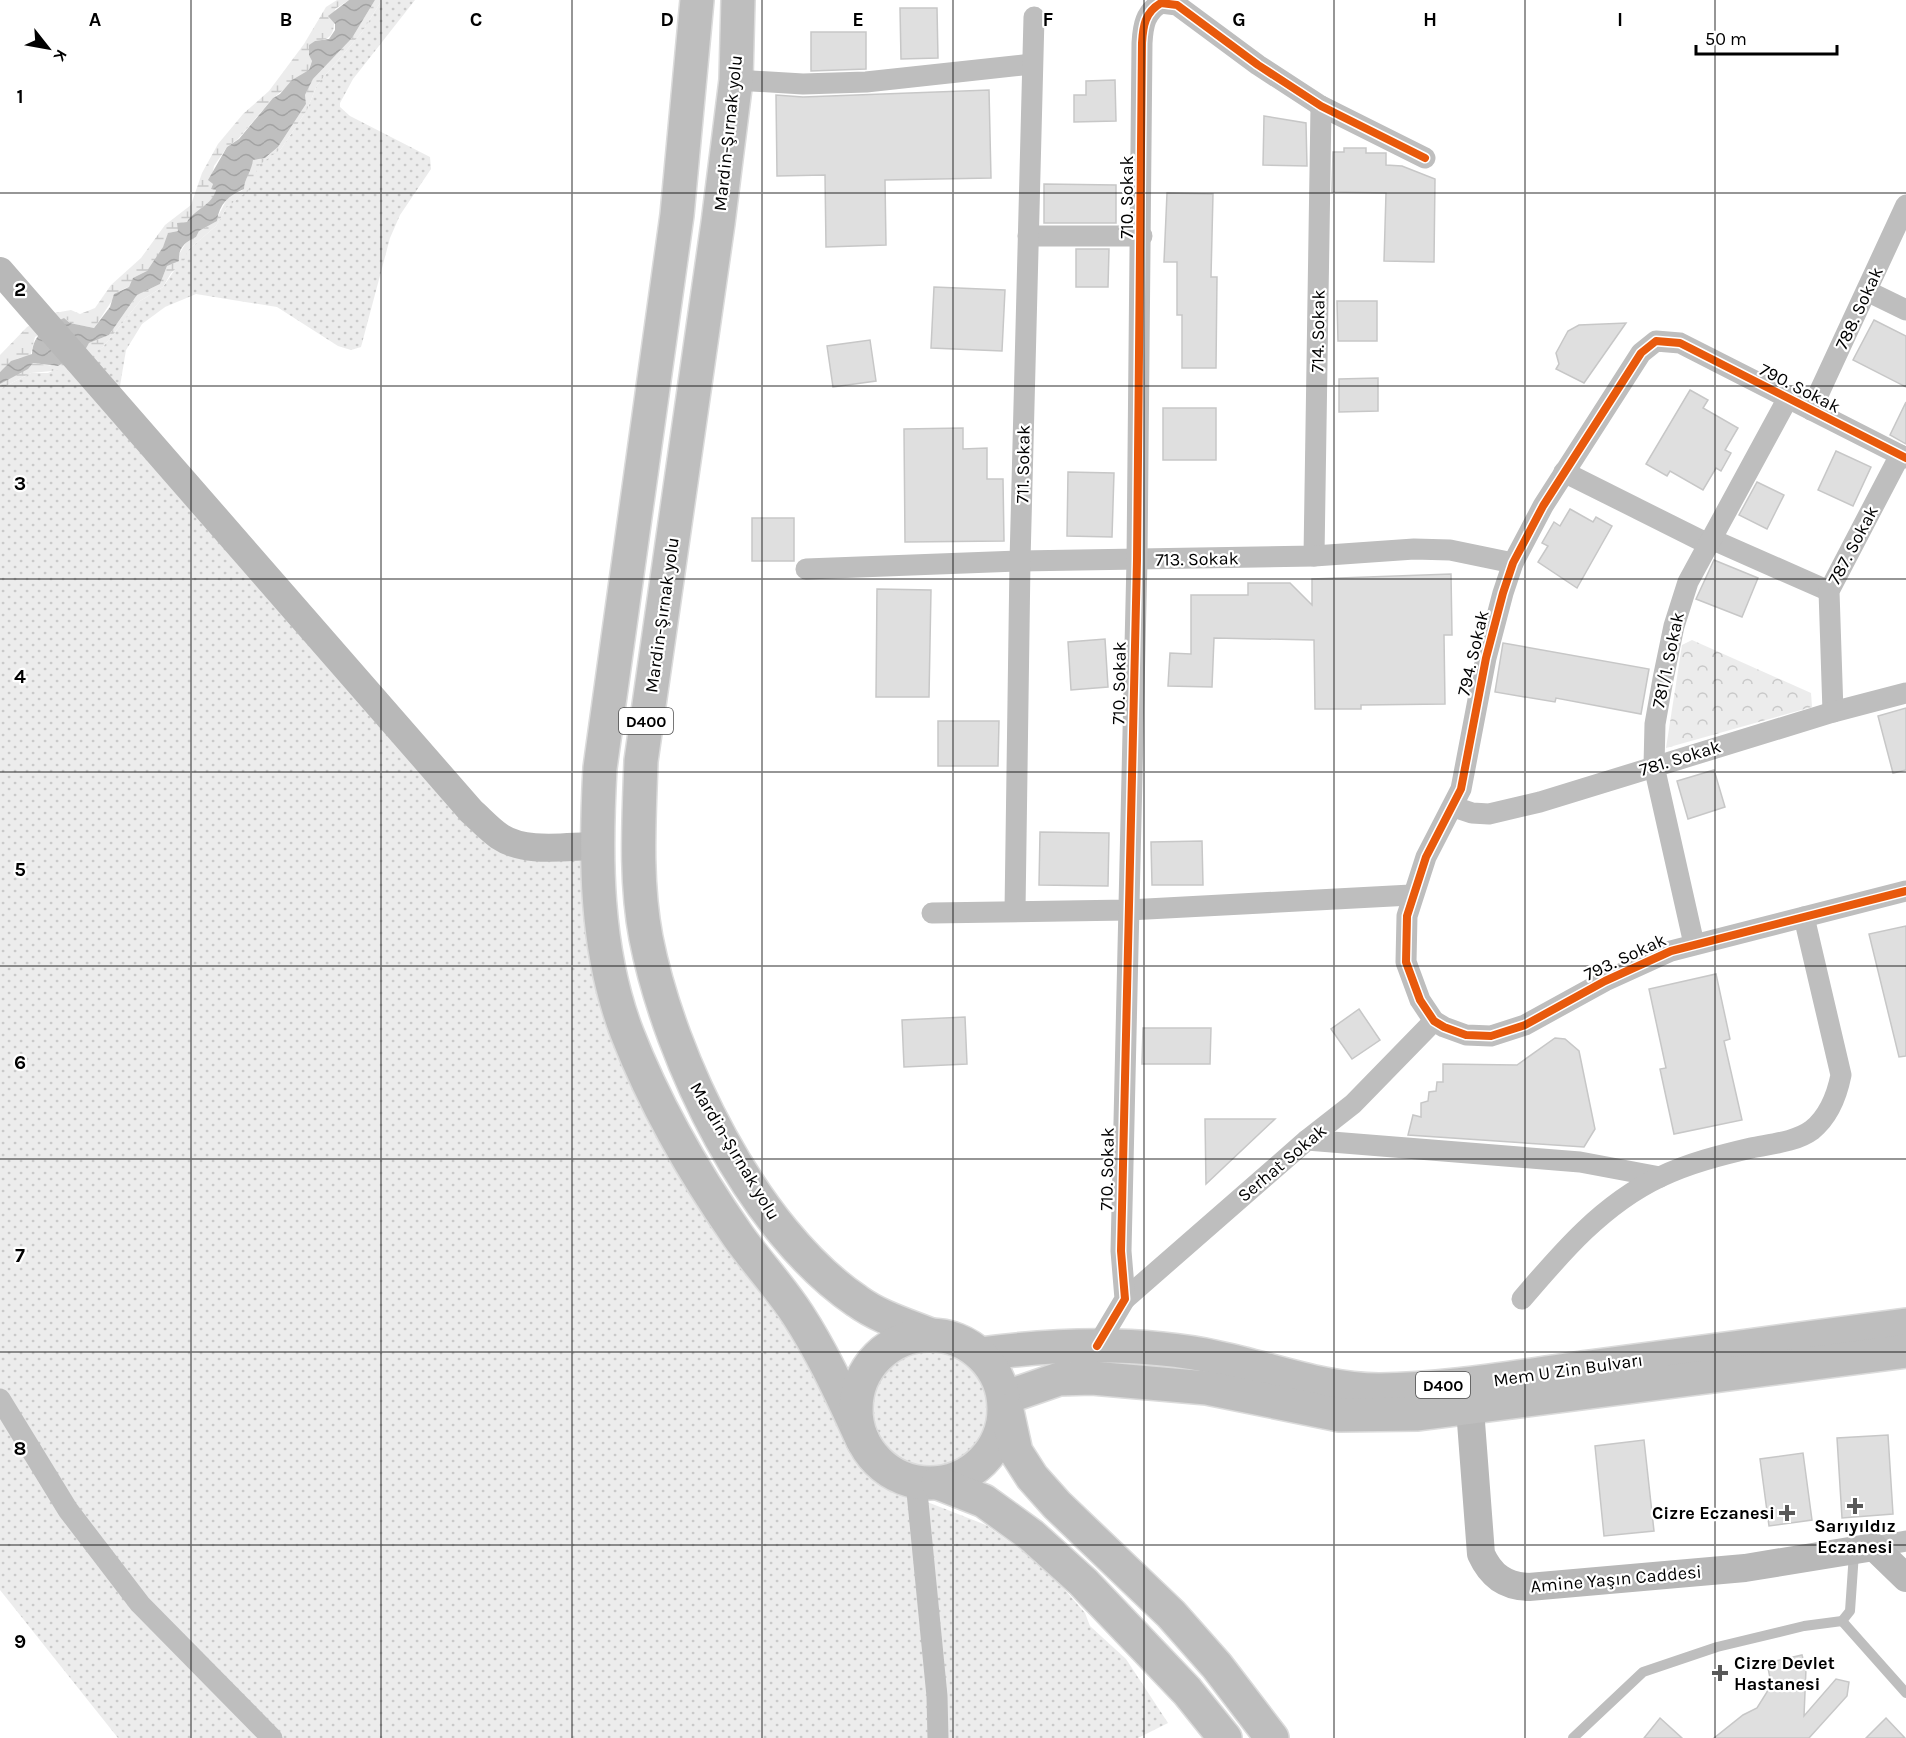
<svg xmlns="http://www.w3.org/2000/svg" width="1906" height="1738" viewBox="0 0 1906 1738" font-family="Karla,sans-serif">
<defs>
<pattern id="grass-dots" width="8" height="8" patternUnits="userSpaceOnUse" patternTransform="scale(1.5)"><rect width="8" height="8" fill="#ececec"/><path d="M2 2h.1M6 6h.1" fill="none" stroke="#c9c9c9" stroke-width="1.8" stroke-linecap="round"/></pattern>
<pattern id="wetland-marsh" width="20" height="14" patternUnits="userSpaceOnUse" patternTransform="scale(1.5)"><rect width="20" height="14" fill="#ececec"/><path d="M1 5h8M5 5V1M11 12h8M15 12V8" fill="none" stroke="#c9c9c9"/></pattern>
<pattern id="park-crowns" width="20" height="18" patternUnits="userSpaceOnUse" patternTransform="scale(1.5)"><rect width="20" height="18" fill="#ececec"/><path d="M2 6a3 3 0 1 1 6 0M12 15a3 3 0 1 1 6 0" fill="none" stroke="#c9c9c9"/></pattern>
<pattern id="water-waves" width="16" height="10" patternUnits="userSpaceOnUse" patternTransform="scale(1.5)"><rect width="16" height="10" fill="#bfbfbf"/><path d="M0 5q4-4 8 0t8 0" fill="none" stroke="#a2a2a2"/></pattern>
</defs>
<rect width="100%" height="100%" fill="#fff"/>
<!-- grass -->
<g fill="url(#grass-dots)">
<path d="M382 0H415L353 79 340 103V107L350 116 430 157 431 169 400 215 390 238 361 347 351 350 338 346 277 307 196 294 165 307 142 324 126 350 119 392 501 837 579 846 588 945 611 1035 630 1085 651 1128 686 1189 804 1350 850 1448 863 1467 889 1487 986 1525 1045 1567 1085 1613 1090 1626 1126 1659 1168 1723 1138 1738H118L0 1590V389L31 373H48L103 347 140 301 163 287 188 250 216 226 227 207 247 191 258 165 281 149 307 110 317 85 362 32Z"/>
<circle cx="928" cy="1411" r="62"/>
</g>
<!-- wetland -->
<g fill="url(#wetland-marsh)">
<path d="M337 0H349L335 9C333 26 338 40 315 41L309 52 312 61 309 70 273 98 238 139 227 147 214 166 211 182 213 184 211 189 216 190 215 196 187 222H183L178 231 168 233C165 246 156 262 147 271 140 278 133 278 129 287 115 289 103 317 94 328L70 323 67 320 35 337 30 357C15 355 10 365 0 372V355L27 327 49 314 71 310 80 314 95 308 111 285 141 258 165 225 191 205 202 173 218 144 243 114 269 91 304 44 326 7Z"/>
<path d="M375 0H382L362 32 317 85 307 110 281 149 259 165 248 191 227 207 216 226 188 250 184 261 171 273 163 287 140 301 103 347 62 370 31 373 0 389V384C11 375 23 372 33 363L54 366 89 343 109 335 137 295 160 284 167 266 178 256 187 241 196 237 199 231 215 222 229 195 242 191 253 160 268 156 278 147 306 104 305 95 313 79 352 38Z"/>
</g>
<!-- park -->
<path fill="url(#park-crowns)" d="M1692 640 1811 693 1812 707 1666 748 1682 645Z"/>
<!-- water -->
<path fill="url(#water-waves)" d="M349 0H375L352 38 313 79 305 95 306 104 278 147 265 158 253 160C252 170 244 180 244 189 229 195 219 204 217 221L199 231 196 237C185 242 178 248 179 261L167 266 160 284 137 295 109 335 89 343 85 350 58 366 33 363 28 369 0 384V372L11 361 32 354C33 334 47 326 64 318L70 323 94 328 110 307 114 294 129 287 133 278 147 271 163 247 168 233 178 231 177 223 187 222C194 210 212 205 216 190L211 189 213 184 208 180 227 147 239 139 273 98 280 94 292 80 309 70 312 61 309 55V45L315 41 329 39 335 30V24L328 16Z"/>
<!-- building -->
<g fill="#dfdfdf" stroke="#c7c7c7" stroke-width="1.5">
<path d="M900 8H937L938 58 901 59Z"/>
<path d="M811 32H866V69L811 71Z"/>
<path d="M1115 80 1116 121 1074 122V95H1086V81Z"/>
<path d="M989 90 991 178 885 180 886 245 826 247 825 175 777 176 776 95 803 97Z"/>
<path d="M1264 116 1306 123 1307 166 1263 165Z"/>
<path d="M1344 148H1366V153H1386V165L1402 166 1435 179 1434 262 1384 261 1386 193 1332 192 1333 152H1344Z"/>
<path d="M1044 184 1116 185V223H1044Z"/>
<path d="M1167 193 1213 194 1211 277H1217L1216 368H1182V315H1177V262H1164Z"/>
<path d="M1076 249H1109L1108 287H1076Z"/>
<path d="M934 287 1005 290 1002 351 931 348Z"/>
<path d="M1337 301H1377V341H1338Z"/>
<path d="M1874 320 1906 336V387L1853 360Z"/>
<path d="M1626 323 1584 383 1556 369 1559 364 1556 353 1568 331 1579 325Z"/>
<path d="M870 340 876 381 833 387 827 346Z"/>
<path d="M1378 378V411L1339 412V379Z"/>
<path d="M1690 390 1708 400 1703 408 1738 428 1725 450 1731 453 1721 471 1716 468 1703 490 1670 471 1667 476 1646 464Z"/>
<path d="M1906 402V444L1890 435Z"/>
<rect x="1163" y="408" width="53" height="52"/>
<path d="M963 428V449L987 448V479H1003L1004 541 905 542 904 429Z"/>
<path d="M1836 451 1871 467 1853 506 1818 490Z"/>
<path d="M1068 472 1114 473 1112 537 1067 536Z"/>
<path d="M1757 482 1784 495 1767 529 1739 515Z"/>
<path d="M1570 509 1593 522 1596 517 1612 526 1577 588 1538 562 1548 546 1542 543 1554 522 1560 526Z"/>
<rect x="752" y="518" width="42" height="43"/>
<path d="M1714 560 1758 578 1742 617 1696 599Z"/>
<path d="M1451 574 1452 635H1444L1445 704 1361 705V709H1315L1314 640 1214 638 1212 687 1168 686 1170 653 1191 654V595H1248V583H1290L1312 605V579Z"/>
<path d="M877 589 931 590 929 697H876Z"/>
<path d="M1105 639 1108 687 1071 690 1068 642Z"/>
<path d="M1503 643 1649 669 1641 714 1556 698 1555 702 1495 692Z"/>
<path d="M1906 708V770L1893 773 1878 716Z"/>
<path d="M938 721H999L998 766H938Z"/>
<path d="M1714 770 1725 807 1688 819 1677 781Z"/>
<path d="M1040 832 1109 833 1108 886 1039 885Z"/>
<path d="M1202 841 1203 885H1152L1151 842Z"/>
<path d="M1906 926V1056L1899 1057 1869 934Z"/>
<path d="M1716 974 1730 1039 1724 1041 1742 1120 1674 1134 1660 1069 1666 1068 1649 989Z"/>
<path d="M1359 1009 1380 1040 1352 1059 1331 1029Z"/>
<path d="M965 1017 967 1064 904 1067 902 1020Z"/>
<path d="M1143 1028H1211L1210 1064H1142Z"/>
<path d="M1555 1038 1565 1039 1579 1051 1595 1129 1584 1147 1408 1135 1413 1115 1421 1117V1103L1428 1101 1429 1092 1436 1091 1437 1082H1443V1064L1517 1065Z"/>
<path d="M1205 1119H1275L1206 1184Z"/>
<path d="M1888 1435 1893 1514 1842 1518 1837 1438Z"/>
<path d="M1644 1440 1654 1531 1604 1536 1595 1446Z"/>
<path d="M1803 1453 1812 1520 1769 1526 1760 1459Z"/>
<path d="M1802 1655 1806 1669 1804 1716 1836 1679 1849 1682 1847 1696 1809 1738H1714L1743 1715 1757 1708 1767 1692 1770 1678 1767 1663Z"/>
<path d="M1660 1718 1682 1738H1644Z"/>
<path d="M1886 1718 1905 1738H1866Z"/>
</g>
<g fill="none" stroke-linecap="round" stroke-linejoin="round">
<defs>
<g id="primary">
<path d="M980 1354C1057 1344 1142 1341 1219 1358 1272 1369 1324 1390 1379 1390 1450 1389 1520 1376 1589 1367 1695 1353 1800 1339 1906 1325"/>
<path d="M1004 1398 1059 1379 1092 1378 1207 1388 1340 1415 1418 1414 1906 1351"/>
</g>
<g id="highway">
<path d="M697 0 677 215 600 768C595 857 595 949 627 1033 655 1105 694 1173 738 1236 757 1263 780 1287 798 1315 824 1355 843 1398 863 1441"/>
<path d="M738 0 736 80 718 223 641 761C639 820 635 880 646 938 670 1060 752 1230 857 1301 879 1317 906 1325 931 1335"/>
<circle cx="930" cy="1409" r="74"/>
<path d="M1007 1411 1016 1452 1032 1477 1057 1505 1171 1614 1217 1666 1272 1738"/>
<path d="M938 1483 984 1501 1031 1535 1083 1582 1187 1691 1225 1738"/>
</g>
</defs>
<!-- primary casing -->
<use href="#primary" stroke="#dbdbdb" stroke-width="36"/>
<!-- highway casing -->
<use href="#highway" stroke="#dbdbdb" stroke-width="36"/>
<!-- lane -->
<g stroke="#bebebe" stroke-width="10">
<path d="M1842 1621 1906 1693"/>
<path d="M1573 1738 1643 1672 1717 1647 1804 1626 1842 1621 1850 1611 1854 1553"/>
</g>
<!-- street -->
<g stroke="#bebebe" stroke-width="21">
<path d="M736 80 803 84 866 82 1032 64"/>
<path d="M1028 236H1142"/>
<path d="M1867 291 1906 310"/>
<path d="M1811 410 1906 205"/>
<path d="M1906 458 1680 343 1656 341 1641 353 1543 506 1513 563 1503 593 1486 658 1461 789 1426 857 1407 916 1406 962 1420 1000 1434 1021 1444 1027 1466 1035 1491 1036 1525 1025 1605 981 1671 951 1906 891"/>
<path d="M1564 472 1708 544"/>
<path d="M1711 539 1829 591"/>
<path d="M1314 556 1321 106"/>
<path d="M806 569 1020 561 1314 556 1414 549 1450 550 1513 563"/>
<path d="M1833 712 1829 591 1900 455"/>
<path d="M1454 807 1472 813 1489 814 1540 802 1833 712 1906 693"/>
<path d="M1015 911 1020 561 1034 17"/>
<path d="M932 913 1128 910 1411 895"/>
<path d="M1694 944 1654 766 1655 724 1663 679 1674 626 1688 582 1788 398"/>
<path d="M1307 1140 1580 1162 1660 1177"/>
<path d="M1125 1299 1307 1140 1353 1104 1434 1021"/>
<path d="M1522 1299C1562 1252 1603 1204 1660 1177 1689 1163 1721 1155 1751 1148 1770 1144 1796 1142 1812 1130 1828 1117 1837 1095 1841 1075L1804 917"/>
<path d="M1097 1346 1125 1299 1121 1251 1137 560 1142 43C1143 26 1145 12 1161 3L1177 5 1258 65 1321 106 1425 158"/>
<path d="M0 1399 68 1510 140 1604 272 1738"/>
<path d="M916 1482 937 1696 938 1738"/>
<path d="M1874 1547 1906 1541"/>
</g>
<!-- secondary -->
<g stroke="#b8b8b8" stroke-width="28">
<path d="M0 271 471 811C480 819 489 829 499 836 525 854 567 846 596 846"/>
<path d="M1466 1385 1470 1409 1481 1554C1491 1576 1505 1586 1529 1587L1745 1568 1874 1547 1906 1578"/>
</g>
<!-- primary -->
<use href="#primary" stroke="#bebebe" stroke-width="33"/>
<!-- highway -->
<use href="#highway" stroke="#bebebe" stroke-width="33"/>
<defs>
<g id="cycleway">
<path d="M1906 458 1680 343 1656 341 1641 353 1543 506 1513 563 1503 593 1486 658 1461 789 1426 857 1407 916 1406 962 1420 1000 1434 1021 1444 1027 1466 1035 1491 1036 1525 1025 1605 981 1671 951 1906 891"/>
<path d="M1097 1346 1125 1299 1121 1251 1137 560 1142 43C1143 26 1145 12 1161 3L1177 5 1258 65 1321 106 1425 158"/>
</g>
</defs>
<!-- cycleway casing -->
<use href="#cycleway" stroke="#fff" stroke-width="11"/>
<!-- cycleway -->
<use href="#cycleway" stroke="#e8590c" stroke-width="8"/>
</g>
<!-- grid -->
<path fill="none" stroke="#000" stroke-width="1.5" stroke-opacity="0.55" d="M191 0V1738M381 0V1738M572 0V1738M762 0V1738M953 0V1738M1144 0V1738M1334 0V1738M1525 0V1738M1715 0V1738M0 193H1906M0 386H1906M0 579H1906M0 772H1906M0 966H1906M0 1159H1906M0 1352H1906M0 1545H1906"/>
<!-- markers -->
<g fill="#595959" stroke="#fff" stroke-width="2">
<path d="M1852 1497h6v6h6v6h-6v6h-6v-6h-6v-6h6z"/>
<path d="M1784 1504h6v6h6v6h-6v6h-6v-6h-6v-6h6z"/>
<path d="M1717 1664h6v6h6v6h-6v6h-6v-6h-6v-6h6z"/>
</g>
<g text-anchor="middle" stroke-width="4.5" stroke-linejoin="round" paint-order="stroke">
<!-- shield labels -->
<g fill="#fff" stroke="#4c4c4c" stroke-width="1.5">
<rect x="619" y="708" width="54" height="26" rx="4.5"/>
<rect x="1416" y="1372" width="54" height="26" rx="4.5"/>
</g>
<g font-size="16" font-weight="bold" fill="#000">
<text x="646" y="727">D400</text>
<text x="1443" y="1391">D400</text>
</g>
<!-- street labels -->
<g font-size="18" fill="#000" stroke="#fff">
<text transform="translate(728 133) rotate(-84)" y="6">Mardin-Şırnak yolu</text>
<text transform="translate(1127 197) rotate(-90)" y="6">710. Sokak</text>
<text transform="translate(1859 308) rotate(-65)" y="6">788. Sokak</text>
<text transform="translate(1318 331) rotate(-89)" y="6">714. Sokak</text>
<text transform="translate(1800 388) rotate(27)" y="6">790. Sokak</text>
<text transform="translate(1023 464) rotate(-89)" y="6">711. Sokak</text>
<text transform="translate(1853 545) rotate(-62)" y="6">787. Sokak</text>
<text transform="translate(1197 559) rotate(-1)" y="6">713. Sokak</text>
<text transform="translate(662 615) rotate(-82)" y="6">Mardin-Şırnak yolu</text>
<text transform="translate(1473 653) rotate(-77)" y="6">794. Sokak</text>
<text transform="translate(1668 660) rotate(-78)" y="6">781/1. Sokak</text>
<text transform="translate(1119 683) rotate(-89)" y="6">710. Sokak</text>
<text transform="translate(1680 758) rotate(-17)" y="6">781. Sokak</text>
<text transform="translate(1625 957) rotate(-25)" y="6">793. Sokak</text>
<text transform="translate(735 1151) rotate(59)" y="6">Mardin-Şırnak yolu</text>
<text transform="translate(1282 1163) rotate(-40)" y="6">Serhat Sokak</text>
<text transform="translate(1107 1169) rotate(-89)" y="6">710. Sokak</text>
<text transform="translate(1568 1370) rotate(-8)" y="6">Mem U Zin Bulvarı</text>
<text transform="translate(1616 1579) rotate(-5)" y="6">Amine Yaşın Caddesi</text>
</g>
<!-- poi labels -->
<g font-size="18" font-weight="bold" fill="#000" stroke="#fff" text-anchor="end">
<text x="1775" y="1519">Cizre Eczanesi</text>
<text x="1855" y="1532" text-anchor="middle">Sarıyıldız<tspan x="1855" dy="21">Eczanesi</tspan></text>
<text x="1734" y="1669" text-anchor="start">Cizre Devlet<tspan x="1734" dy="21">Hastanesi</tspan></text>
</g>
</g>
<g font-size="20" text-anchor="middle" font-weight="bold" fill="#000" stroke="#fff" stroke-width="4.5" stroke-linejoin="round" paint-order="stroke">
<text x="95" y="26">A</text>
<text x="286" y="26">B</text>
<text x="476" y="26">C</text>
<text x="667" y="26">D</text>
<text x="858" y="26">E</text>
<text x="1048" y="26">F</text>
<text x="1239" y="26">G</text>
<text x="1430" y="26">H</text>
<text x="1620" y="26">I</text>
<text x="20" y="103">1</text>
<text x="20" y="296">2</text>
<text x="20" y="490">3</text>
<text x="20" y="683">4</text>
<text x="20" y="876">5</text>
<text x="20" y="1069">6</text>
<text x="20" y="1262">7</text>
<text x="20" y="1455">8</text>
<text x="20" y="1648">9</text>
</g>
<!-- north arrow -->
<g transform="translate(48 48) rotate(121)" stroke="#ffffff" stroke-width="4.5" paint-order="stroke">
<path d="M0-4.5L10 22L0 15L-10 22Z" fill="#000000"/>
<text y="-9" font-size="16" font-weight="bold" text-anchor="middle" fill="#000000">K</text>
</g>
<!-- scale -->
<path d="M1696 45v9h141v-9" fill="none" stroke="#000000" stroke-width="3"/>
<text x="1705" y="45" font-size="18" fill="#000000" stroke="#ffffff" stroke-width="4.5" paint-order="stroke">50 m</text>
</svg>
